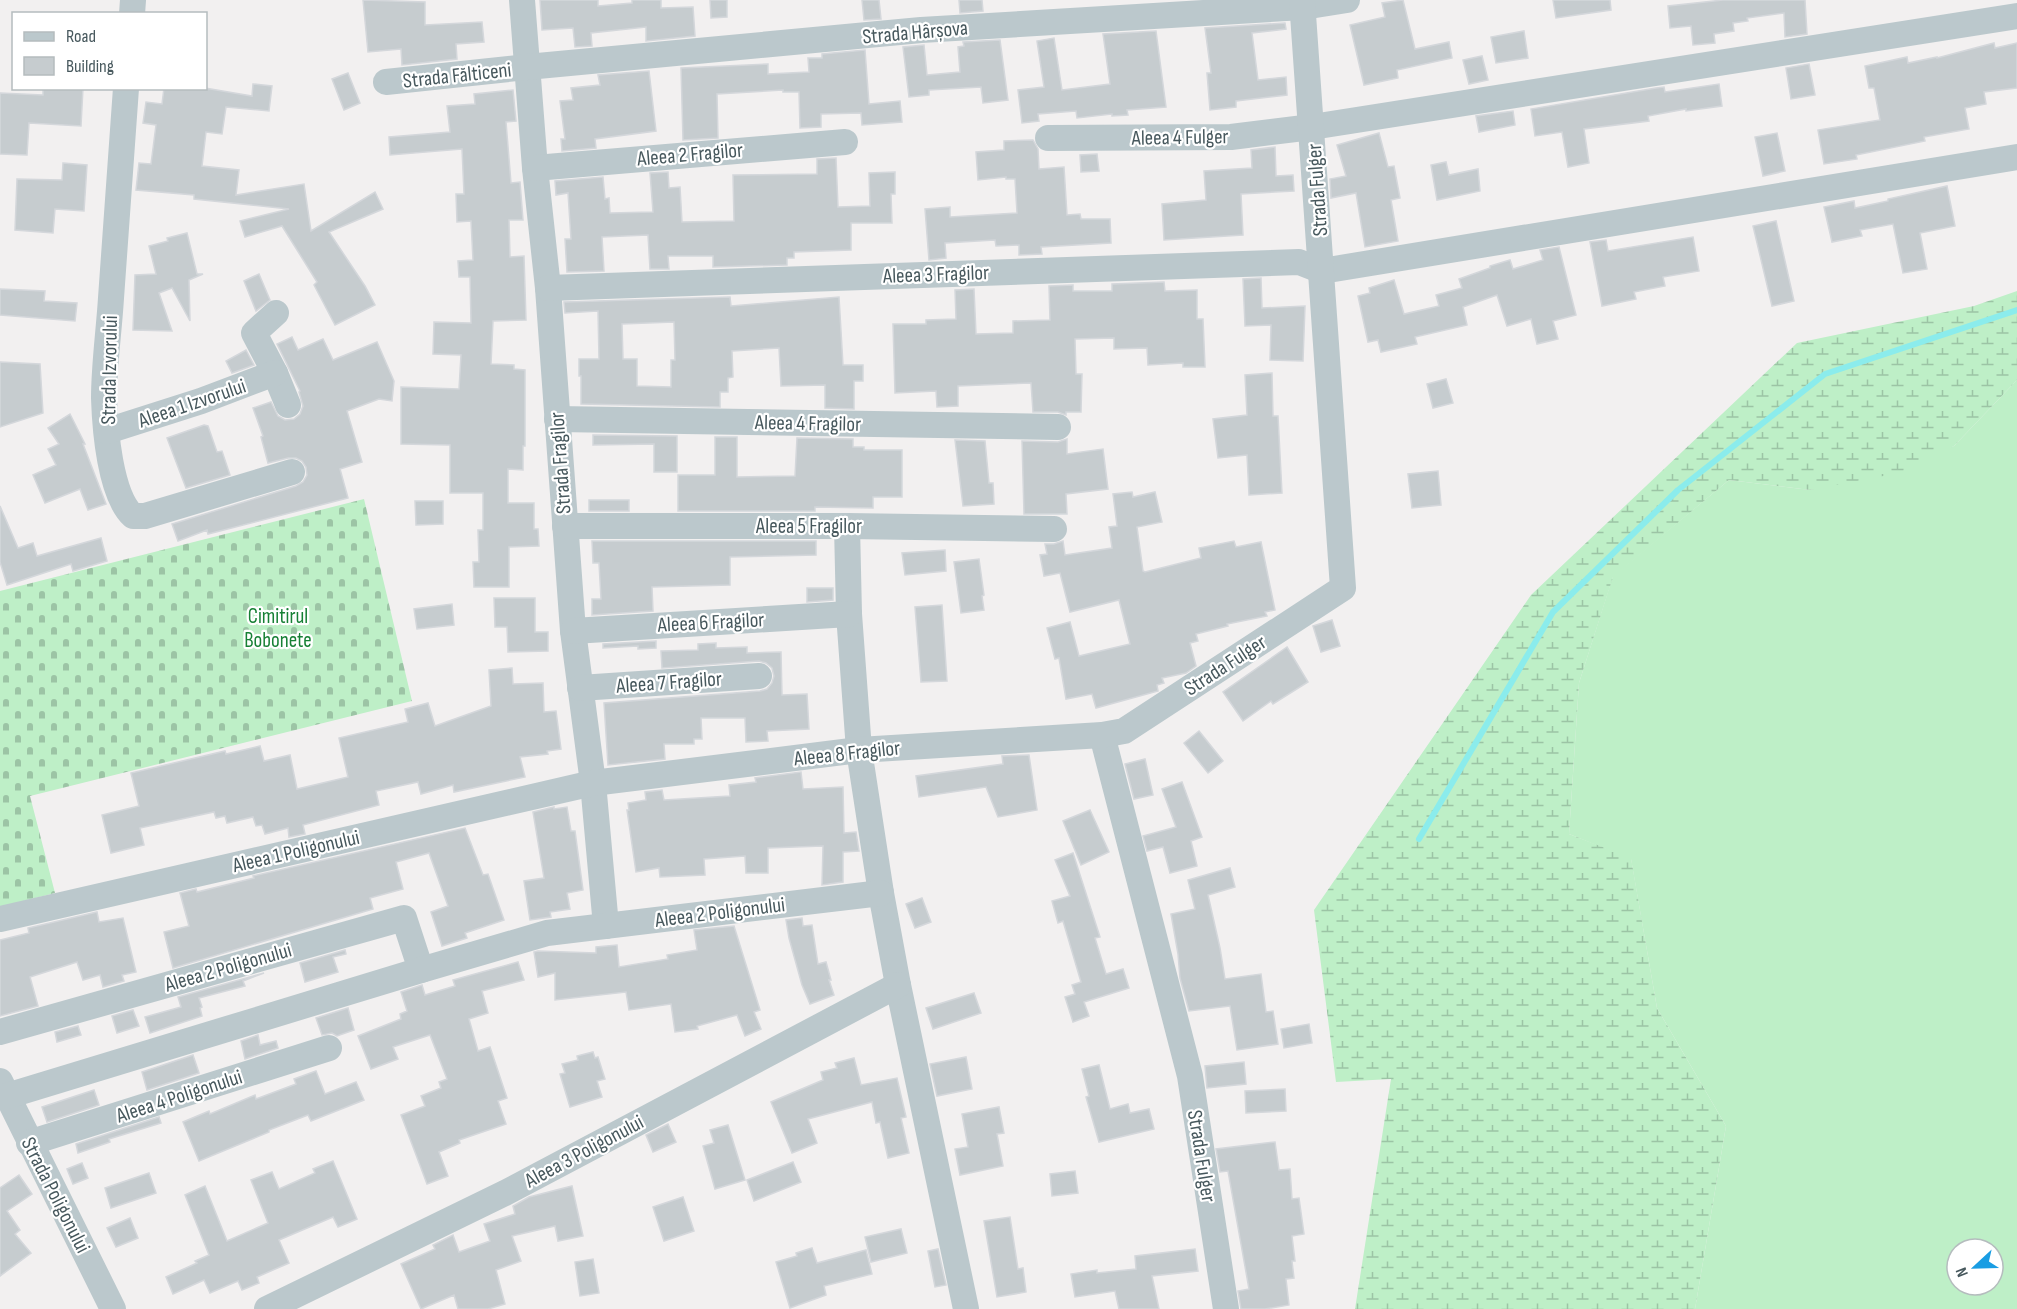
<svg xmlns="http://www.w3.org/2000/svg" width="2017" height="1309" viewBox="0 0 2017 1309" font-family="'Sofia Sans Condensed',sans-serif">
<defs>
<pattern id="wetland-marsh" width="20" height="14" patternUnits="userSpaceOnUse" patternTransform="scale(1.5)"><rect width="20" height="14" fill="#beefc7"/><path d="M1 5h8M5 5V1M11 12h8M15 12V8" fill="none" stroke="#9cc4a5"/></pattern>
<pattern id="cemetery-stones" width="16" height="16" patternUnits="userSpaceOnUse" patternTransform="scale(1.5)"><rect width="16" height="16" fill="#beefc7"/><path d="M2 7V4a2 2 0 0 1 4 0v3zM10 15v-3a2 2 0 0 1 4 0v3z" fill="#9cc4a5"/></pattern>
</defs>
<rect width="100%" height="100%" fill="#f2f0f0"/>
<!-- grass -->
<path fill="#beefc7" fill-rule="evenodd" d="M2017 380V1309H1695L1726 1126 1657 1008 1631 859 1569 834 1579 683 1613 576 1729 480 1810 490 1954 446ZM1957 1249H1993V1285H1957Z"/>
<!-- wetland -->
<path fill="url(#wetland-marsh)" d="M2017 291V380L1954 446 1899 473 1810 490 1729 480 1613 577 1579 683 1569 834 1631 858 1657 1008 1726 1126 1695 1309H1355L1391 1079 1336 1082 1314 910 1531 595 1797 343 1974 306Z"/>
<!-- cemetery -->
<path fill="url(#cemetery-stones)" d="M364 499 412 701 30 796 55 893 0 907V591Z"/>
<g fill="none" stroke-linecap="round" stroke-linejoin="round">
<!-- stream -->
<path stroke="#8becec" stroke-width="6" d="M1419 839 1553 612 1678 490 1825 374 2017 310"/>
</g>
<!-- building -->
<g fill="#c6cccf" stroke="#d4d7db" stroke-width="1.5" fill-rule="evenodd">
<path d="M363 0 425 2V25L482 22 484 42 456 44 457 59 402 65 401 49 368 52Z"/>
<path d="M540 0H598V6L632 3V0H661V8L693 7 695 36 646 41V27L591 33 592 46 575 47 573 28 542 30Z"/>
<path d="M710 0H727V17L711 18Z"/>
<path d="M862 0H879L881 19 864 20Z"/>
<path d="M959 0H982L983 11 960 13Z"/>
<path d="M1403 0 1415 49 1449 42 1452 58 1397 70 1398 78 1364 85 1350 25 1385 17 1382 3Z"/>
<path d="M1553 0H1610L1611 10 1556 18Z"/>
<path d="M1723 0H1805L1807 34 1785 37 1784 13 1747 18 1748 21 1733 23 1734 31 1714 34 1715 43 1693 45 1691 26 1670 28 1668 6Z"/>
<path d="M1285 23 1286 29 1252 33 1258 80 1286 77 1287 95 1236 101V107L1210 110 1207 73H1211L1205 28Z"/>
<path d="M1156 31 1166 107 1127 110 1128 115 1112 116V114L1077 118 1076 111 1038 114 1039 121 1022 123 1018 90 1044 87 1037 41 1054 38 1062 90 1110 84 1103 34Z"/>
<path d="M1524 31 1528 58 1496 63 1491 37Z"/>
<path d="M1000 40 1008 100 983 103 981 87 929 90V95L909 97 903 47 924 45 927 75 960 72 958 47 964 46 963 42Z"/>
<path d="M1994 43 1995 48 2017 43V88L1984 92 1986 104 1965 108 1969 129 1924 137 1925 141 1856 155 1857 159 1824 164 1818 130 1880 120 1874 88H1869L1865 66 1907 57 1908 63 1937 57V58Z"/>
<path d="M865 50 869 104 900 101 902 122 862 125 861 113 821 114V127L800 128 799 92H783V90L717 94 718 138 683 140 681 68 768 64V74L809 72 808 58H822V54Z"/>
<path d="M1482 56 1488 80 1469 84 1463 60Z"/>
<path d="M1809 64 1815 95 1791 99 1786 68Z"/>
<path d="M649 71 656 131 595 139 596 148 562 151 561 139H565L560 101 573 100 571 88 600 85 598 75Z"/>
<path d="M348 73 360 103 344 110 332 79Z"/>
<path d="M253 84 272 86 269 111 226 107 222 134 206 132 202 166 239 170 236 195 304 184 311 231 375 192 383 209 329 232 365 286 375 305 335 325 314 285 317 282 282 226 245 237 240 221 289 209 194 199V195L136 190 139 163 151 164 156 125 143 123 146 102 162 104 164 88H205L252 96Z"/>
<path d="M1719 84 1722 106 1686 111V109L1648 116 1649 121 1584 129 1589 163 1568 167 1562 132 1535 136 1531 109 1656 88 1664 87 1665 92Z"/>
<path d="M43 88H83L81 126 29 123 27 155 0 154V93L43 95Z"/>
<path d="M513 90 516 121 506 122 511 183 520 182 523 220H509L510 257 524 256 526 320 493 321 491 364 514 365V369L525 370V446H523V470L508 469V503H534V529H538L539 546 509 547V587H474L473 562H479L478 530H483V493H450V445L401 444V387L459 389 461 355 433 354 434 322 471 323 470 277H459L458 261 473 260 471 221 457 222 456 194H464L462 149 390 155 389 137 450 132 447 106 475 104 474 94Z"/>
<path d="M1513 111 1515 125 1479 132 1476 116Z"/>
<path d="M1379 133 1388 167 1394 166 1400 198 1391 200 1398 241 1365 247 1356 193 1331 198 1330 179 1346 176 1337 145Z"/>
<path d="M1777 133 1785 171 1763 176 1755 137Z"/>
<path d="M1033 140 1038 149 1039 169 1064 167 1067 215 1080 214 1081 219H1110L1111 243 1041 247 1042 254 1019 255V245L996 246 995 240 945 243 946 258 929 260 925 209 950 207V217L1017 213 1015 179H1006V177L978 180 976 152 1004 150V141Z"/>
<path d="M1275 147 1276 176 1293 175 1294 191 1241 194 1243 235 1164 240 1162 204 1206 200 1204 171 1252 168 1251 150Z"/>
<path d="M1097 154 1099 171 1081 172 1080 155Z"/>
<path d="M836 158 838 207 870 206 869 173 895 172V194H891L892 223H851V250L794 252V258H787V265L713 267V256H668L669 269H650L648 235 602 237 604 271 567 272 565 239H571L568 193 556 195 555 181 603 177 605 199 609 198 610 213 653 212 650 173 668 172 669 188 680 187 682 222 734 221 733 175 817 174V159Z"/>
<path d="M1446 162 1449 175 1478 169 1480 191 1437 200 1431 165Z"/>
<path d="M63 163 87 165 84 211 55 209 53 233 15 230 17 179 62 180Z"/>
<path d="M1947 186 1955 226 1920 233 1927 269 1903 273 1893 224 1860 230 1862 236 1832 242 1824 207 1854 201 1855 208 1888 201V199Z"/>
<path d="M1776 221 1794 301 1772 306 1753 226Z"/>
<path d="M187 233 197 274H203L189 280 190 321 172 288 159 293 172 331 133 330 135 275 156 274 149 246 168 241 167 238Z"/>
<path d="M1693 237 1699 271 1663 277 1665 286 1634 292 1636 299 1602 306 1590 242 1606 240 1608 251Z"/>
<path d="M1559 247 1576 315 1553 321 1558 339 1537 344 1531 319 1507 326 1497 295 1463 307 1467 325 1415 337 1417 344 1381 352 1378 340 1368 342 1358 296 1370 293 1369 288 1394 280 1404 314 1439 306 1436 295 1462 288 1459 279 1490 268V266L1510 260 1513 269 1543 260 1540 250Z"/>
<path d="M259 274 270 300 256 311 244 281Z"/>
<path d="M1261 278 1262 308 1305 306 1303 361 1270 360 1271 325 1245 326 1243 279Z"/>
<path d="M1164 282 1165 291 1197 290V319H1203L1205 367H1183V363L1148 365 1147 348 1114 349V338L1075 339 1076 374H1082L1081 412H1066V415L1058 412H1033L1031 383 958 386V406L937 407 936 391 895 393 893 324H926V320L956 319 955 290 974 289 976 334 1013 333V321L1050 320 1049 286 1073 285V291H1112V284Z"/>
<path d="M0 289 45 291 44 301 77 303 75 321 0 315Z"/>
<path d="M730 297 731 306 839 297 843 365H863V381H854V409L825 408V385L781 386 779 348 732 351 733 377 728 378V392H720V407L581 404V376H579V359H599L598 311 565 313 564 302ZM674 322 675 360H671V387L637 386V359H623L622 324Z"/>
<path d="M292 337 298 350 323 339 333 360 377 342 394 381 392 401 379 399 347 411 362 462 340 469 348 498 208 534 207 530 178 541 172 524 296 486 303 482 307 475 306 467 302 461 296 458H288L268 463 261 437 263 436 253 408 271 402 278 416 285 420 294 419 300 414 303 406 299 392 300 391 277 344Z"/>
<path d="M246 350 254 365 232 373 226 361Z"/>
<path d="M0 362 40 364 43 413 0 427Z"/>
<path d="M1272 373 1273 416H1278L1282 493 1249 495 1247 455 1218 458 1213 419 1247 415 1245 375Z"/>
<path d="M1446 379 1453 403 1433 408 1427 384Z"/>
<path d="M70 414 85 444H83L106 504 88 510 80 489 45 503 33 475 56 465 48 449 59 444 48 428Z"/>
<path d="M204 425 208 426 217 452 222 451 230 475 186 488 167 438Z"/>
<path d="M593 435 677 436V472H654V444L593 445Z"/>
<path d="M715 437H737V477L795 476 797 438 853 439V447H864V450H902V497H873V508L815 507V511H678V475H715Z"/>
<path d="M1067 439V454L1103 449 1108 489 1066 494 1067 514H1024L1022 441 1058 442Z"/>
<path d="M955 440 985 441 989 483H993L994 504 963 506Z"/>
<path d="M1438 471 1441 505 1412 508 1408 474Z"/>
<path d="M1132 492 1133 497 1155 492 1162 522 1137 527 1143 571 1145 572 1201 558 1199 548 1234 541 1236 547 1261 542 1275 610 1265 612 1267 616 1227 624 1228 626 1196 634 1198 641 1190 643 1196 666 1186 673 1162 678 1164 683 1157 685 1158 691 1096 708 1092 694 1066 699 1059 658 1055 659 1047 628 1070 622 1079 656 1130 644 1119 600 1070 612 1060 573 1044 576 1040 555 1047 554 1045 544H1054L1063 541 1065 555 1112 548 1109 527 1117 526 1113 494Z"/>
<rect x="589" y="500" width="40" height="11"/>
<path d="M415 501H443V524L416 525Z"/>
<path d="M0 506 18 548 33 543 37 556 101 538 107 561 73 571 71 564 7 585 0 562Z"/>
<path d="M592 541H816V555L730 557V585L652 587 653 611 592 615V599H601L599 563H593Z"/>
<path d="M945 550 946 571 905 575 902 553Z"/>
<path d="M979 559 984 595 982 596 984 610 961 613 954 562Z"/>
<path d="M807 588H833V600L807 602Z"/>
<path d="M494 598H535V632H548V651L508 652 507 627H495Z"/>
<path d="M452 604 454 625 417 629 414 609Z"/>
<path d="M942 605 947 681 921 682 915 607Z"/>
<path d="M1332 620 1340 646 1321 652 1313 626Z"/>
<path d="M656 641V648L638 649V646L603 648V644Z"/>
<path d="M716 643V648L747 647V653L781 652 782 695 807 694 809 729 767 731 768 741 746 742 745 718H701L702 739H694V744H664L665 759 608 765 604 703 760 691 767 689 772 683 774 676 772 668 766 663 759 661 662 668 661 651 698 650V644Z"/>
<path d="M1287 647 1308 682 1273 704 1271 701 1243 721 1223 692Z"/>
<path d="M512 668 513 684 543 683 544 712 556 711 561 749 547 751 548 754 520 757 525 777 454 792 453 785 421 794 418 782 376 791 379 805 303 825 305 834 289 837 288 828 265 834 262 825 256 826 253 817 227 823 225 816 216 818 214 812 140 828 144 845 111 853 102 815 139 806 131 773 225 751 226 754 260 746 264 761 290 755 297 789 348 777 339 738 408 722 405 709 428 703 435 726 491 706 489 670Z"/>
<path d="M1199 731 1223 761 1208 773 1184 743Z"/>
<path d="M1029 755 1037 810 998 817 986 787 919 797 916 776 1003 764 1002 756Z"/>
<path d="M1145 759 1153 795 1134 799 1125 764Z"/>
<path d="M801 772 803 789 843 787 844 833 856 832 859 851 843 852V882L822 885 823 846 768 848V873H746L745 856 704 859 705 875 660 877 659 868 636 872 627 810H629L628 803 646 800 645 792 662 790 664 800 730 796 729 785 756 782 755 778Z"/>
<path d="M1182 782 1202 837 1191 841 1197 866 1170 873 1163 847 1147 851 1143 836 1176 827 1162 789Z"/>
<path d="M554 807V809L567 807 571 831H575L583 890 567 893 570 909 550 912 551 917 530 920 524 881 544 878 533 812Z"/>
<path d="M1090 810 1109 852 1081 865 1063 821Z"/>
<path d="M465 828 483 875 488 874 504 920 465 933 467 938 442 946 431 912 448 906 429 853 396 862 403 889 370 898 373 909 173 968 164 932 189 926 180 893 196 889 197 892 254 878 253 876Z"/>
<path d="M1073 853 1100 937 1095 938 1106 974 1123 969 1129 988 1084 1002 1089 1016 1073 1022 1065 997 1075 994 1072 985 1081 982 1063 921 1058 923 1052 901 1070 896 1055 860Z"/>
<path d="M1230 868 1235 887 1208 895 1220 948 1225 979 1261 974 1266 1012 1273 1011 1278 1044 1237 1050 1230 1006 1189 1011 1180 978 1178 954 1171 914 1195 909 1188 880Z"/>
<path d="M922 898 931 922 915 928 906 904Z"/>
<path d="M97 912 99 922 123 918 136 972 122 975 124 981 103 987 100 975 83 980 77 962 30 977 38 1006 0 1016V940L29 933 28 928Z"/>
<path d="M802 918 803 926 812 925 818 964 826 962 831 980H829L834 995 810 1004 802 985 789 938 786 920Z"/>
<path d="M734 926 760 1010 754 1012 761 1029 745 1036 737 1015 697 1026 698 1029 675 1032 671 1004 629 1010 626 992 555 1000V973L538 977 534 952 538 951 596 953V947L617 945 619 967 668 959 667 955 697 950 694 930Z"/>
<path d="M345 950 346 954 333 957 338 972 305 982 300 963Z"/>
<path d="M518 962 524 980 482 991 488 1013 469 1019 478 1051 490 1047 507 1098 498 1101 506 1124 459 1140 460 1143 439 1152 448 1176 427 1184 401 1115 425 1106 421 1096 441 1088 439 1082 447 1079 430 1035 393 1047 398 1059 371 1069 358 1036 401 1019 400 1014 407 1011 401 992 422 985 425 995 455 986 453 980Z"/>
<path d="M264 973 243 981 245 986 199 998 202 1007 200 1008 202 1016 150 1033 145 1017 181 1007 178 997Z"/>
<path d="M974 993 981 1013 933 1029 926 1008Z"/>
<path d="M348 1008 354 1030 337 1036 332 1033 322 1035 316 1018Z"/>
<path d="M133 1010 139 1026 117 1033 112 1016Z"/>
<path d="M1309 1024 1312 1043 1284 1048 1281 1029Z"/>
<path d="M78 1026 81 1035 57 1042 55 1032Z"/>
<path d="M258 1035 260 1045 276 1041 278 1048 245 1059 241 1041Z"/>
<path d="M593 1052 595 1058 598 1057 605 1079 597 1081 602 1097 570 1107 560 1074 565 1073 562 1064 578 1060 577 1056Z"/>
<path d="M193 1055 199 1073 147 1090 142 1072Z"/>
<path d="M966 1057 972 1089 937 1096 930 1064Z"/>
<path d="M854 1058 861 1085 897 1078 906 1117 901 1118 909 1153 888 1158 880 1122 876 1123 872 1102 808 1119 817 1143 792 1153 771 1102 823 1080 821 1072 837 1068 835 1063Z"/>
<path d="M1244 1062 1246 1084 1207 1088 1205 1066Z"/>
<path d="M1099 1065 1110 1109 1128 1104 1130 1113 1149 1109 1154 1129 1099 1142 1086 1097 1089 1096 1082 1069Z"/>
<path d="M316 1071 325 1094 356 1082 364 1100 311 1121 308 1115 269 1130V1132L199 1161 183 1122 209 1111 210 1114 255 1095 256 1099 296 1084 294 1079Z"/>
<path d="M1285 1089 1286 1111 1246 1113 1245 1091Z"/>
<path d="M94 1090 99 1105 47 1122 42 1107Z"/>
<path d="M999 1107 1004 1133 997 1134 1003 1166 960 1175 955 1149 968 1147 962 1114Z"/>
<path d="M159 1117 161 1123 109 1139 110 1142 78 1153 76 1144Z"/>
<path d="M668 1124 676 1142 653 1152 646 1135Z"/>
<path d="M728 1125 745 1180 715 1189 703 1146 714 1143 710 1130Z"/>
<path d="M1275 1142 1279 1170 1290 1169 1292 1199 1299 1198 1304 1234 1292 1236 1295 1261H1292L1294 1278 1286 1279 1289 1305 1265 1309H1241L1238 1291 1249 1289 1228 1171 1220 1172 1216 1149Z"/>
<path d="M333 1161 357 1219 338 1227 333 1217 279 1240 289 1263 257 1277 259 1283 242 1290 238 1281 210 1293 204 1280 173 1294 166 1277 197 1263 195 1261 209 1255 185 1195 205 1186 227 1241 268 1223 251 1180 272 1172 279 1189 315 1173 313 1169Z"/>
<path d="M793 1162 801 1182 754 1201 747 1180Z"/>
<path d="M82 1163 88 1178 73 1184 67 1169Z"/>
<path d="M1075 1171 1078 1193 1052 1196 1050 1174Z"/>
<path d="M149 1173 156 1193 111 1208 105 1188Z"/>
<path d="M19 1175 32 1194 7 1211 20 1230 15 1234 31 1253 0 1276V1188Z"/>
<path d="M572 1186 583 1236 558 1241 555 1226 512 1236 521 1261 496 1270 505 1304 488 1309H458L454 1295 421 1309 401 1264 435 1249 433 1245 453 1235 459 1252 490 1241 484 1224 515 1214 513 1206 529 1197Z"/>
<path d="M683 1197 694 1231 664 1241 653 1207Z"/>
<path d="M1010 1217 1018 1269 1023 1268 1026 1292 997 1297 984 1221Z"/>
<path d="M130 1218 138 1238 116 1247 107 1228Z"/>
<path d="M901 1229 907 1253 871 1262 865 1237Z"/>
<path d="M812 1248 817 1263 866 1250 872 1274 824 1286 826 1295 790 1308 776 1262 797 1256 796 1253Z"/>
<path d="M938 1249 946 1285 935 1287 928 1251Z"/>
<path d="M1195 1249 1198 1271 1152 1276 1159 1309H1119L1115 1291 1075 1297 1071 1274 1097 1270V1273L1136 1269 1135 1256Z"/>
<path d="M593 1259 599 1293 580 1296 575 1262Z"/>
</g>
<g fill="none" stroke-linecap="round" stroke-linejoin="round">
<!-- minor -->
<g stroke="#bbc8cc" stroke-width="26">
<path d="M522 0 535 168 548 288 573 631 593 783 606 926"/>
<path d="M132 14 133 0"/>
<path d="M386 82 527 67 921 30 1303 7 1347 0"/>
<path d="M126 88C121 158 116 228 111 298 109 331 104 365 104 398 105 429 110 495 133 516H145L292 472"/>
<path d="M1048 138 1231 137 1312 127 2017 16"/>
<path d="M535 168 845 142"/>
<path d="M548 288 1299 262 1322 271 2017 157"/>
<path d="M276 313 254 333 275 373 288 405"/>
<path d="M557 419 1058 427"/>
<path d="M107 431 201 401 275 373"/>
<path d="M565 526H847L1054 529"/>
<path d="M847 526 849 614 859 750 881 893 898 985 966 1309"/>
<path d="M573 631 849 614"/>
<path d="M580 688 759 676"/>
<path d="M1102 735 1190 1076 1226 1309"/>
<path d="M0 919 593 783 859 750 1102 735 1124 731 1343 588 1302 0"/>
<path d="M0 1032 404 918 421 970"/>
<path d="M0 1081 113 1309"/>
<path d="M7 1096 421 970 547 933 881 893"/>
<path d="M29 1143 329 1048"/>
<path d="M267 1309 505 1193 898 985"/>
</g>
</g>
<g text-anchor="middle" stroke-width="4.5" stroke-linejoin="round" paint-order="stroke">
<!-- street labels -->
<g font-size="21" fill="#47585d" stroke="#fff">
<text transform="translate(915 32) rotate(-5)" y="7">Strada Hârșova</text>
<text transform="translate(457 75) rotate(-6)" y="7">Strada Fălticeni</text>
<text transform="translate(1180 137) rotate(-1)" y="7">Aleea 4 Fulger</text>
<text transform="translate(690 154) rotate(-5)" y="7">Aleea 2 Fragilor</text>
<text transform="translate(1317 190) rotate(-94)" y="7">Strada Fulger</text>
<text transform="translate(936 274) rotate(-2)" y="7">Aleea 3 Fragilor</text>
<text transform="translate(109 370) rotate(-89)" y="7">Strada Izvorului</text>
<text transform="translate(192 403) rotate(-19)" y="7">Aleea 1 Izvorului</text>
<text transform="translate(808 423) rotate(1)" y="7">Aleea 4 Fragilor</text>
<text transform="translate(560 463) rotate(-94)" y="7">Strada Fragilor</text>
<text x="809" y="533">Aleea 5 Fragilor</text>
<text transform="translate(711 622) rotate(-3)" y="7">Aleea 6 Fragilor</text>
<text transform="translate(1225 665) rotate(-33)" y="7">Strada Fulger</text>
<text transform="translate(669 682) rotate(-4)" y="7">Aleea 7 Fragilor</text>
<text transform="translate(847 753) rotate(-6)" y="7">Aleea 8 Fragilor</text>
<text transform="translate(296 851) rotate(-13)" y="7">Aleea 1 Poligonului</text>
<text transform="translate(720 912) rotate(-7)" y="7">Aleea 2 Poligonului</text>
<text transform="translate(228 967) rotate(-16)" y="7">Aleea 2 Poligonului</text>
<text transform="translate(179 1096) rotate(-18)" y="7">Aleea 4 Poligonului</text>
<text transform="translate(584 1151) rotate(-28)" y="7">Aleea 3 Poligonului</text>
<text transform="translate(1202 1156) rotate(81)" y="7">Strada Fulger</text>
<text transform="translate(56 1195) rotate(63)" y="7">Strada Poligonului</text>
</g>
<!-- park labels -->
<g font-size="21" fill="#178035" stroke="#fff">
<text x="278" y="623">Cimitirul<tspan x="278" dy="24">Bobonete</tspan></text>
</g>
</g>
<!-- legend -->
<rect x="12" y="12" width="195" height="78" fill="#ffffff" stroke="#b5bcbe" stroke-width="1.5"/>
<rect x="24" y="32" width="30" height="9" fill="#bbc8cc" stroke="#b5bcbe" stroke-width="1.5"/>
<text x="66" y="42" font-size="18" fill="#47585d">Road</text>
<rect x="24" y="57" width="30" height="18" fill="#c6cccf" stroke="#b5bcbe" stroke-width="1.5"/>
<text x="66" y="72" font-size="18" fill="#47585d">Building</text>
<!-- north arrow -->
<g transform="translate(1975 1267) rotate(248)"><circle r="28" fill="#ffffff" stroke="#b5bcbe" stroke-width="1.5"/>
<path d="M0-4.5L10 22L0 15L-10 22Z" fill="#199de3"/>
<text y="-9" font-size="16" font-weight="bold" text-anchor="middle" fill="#47585d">N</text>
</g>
</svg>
